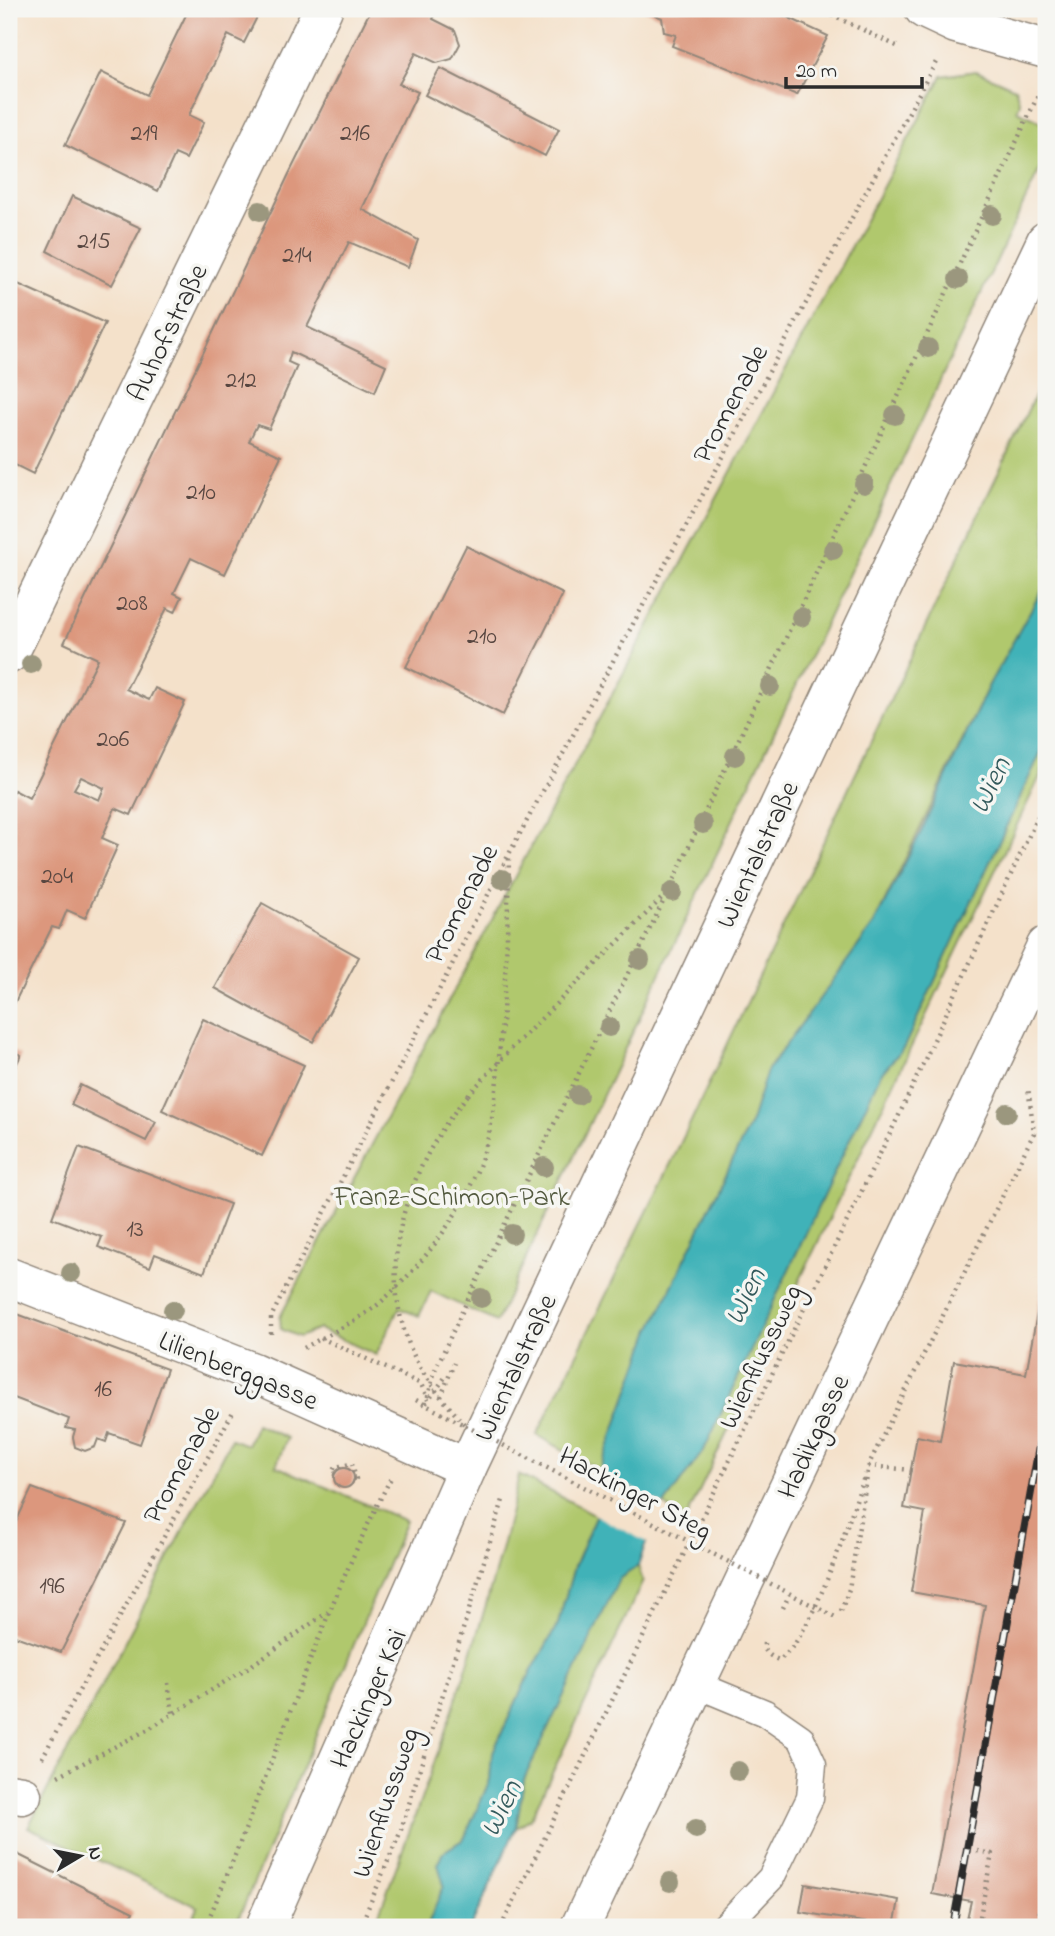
<svg xmlns="http://www.w3.org/2000/svg" width="1055" height="1936" viewBox="0 0 1055 1936" font-family="'Indie Flower',sans-serif">
<rect width="100%" height="100%" fill="#f6f6f2"/>
<filter id="ink" filterUnits="userSpaceOnUse"><feTurbulence type="fractalNoise" baseFrequency=".0143" numOctaves="2"/><feDisplacementMap in="SourceGraphic" scale="14" xChannelSelector="R" yChannelSelector="G"/><feConvolveMatrix kernelMatrix="1 2 1 2 8 2 1 2 1" color-interpolation-filters="sRGB"/></filter>
<filter id="wash" filterUnits="userSpaceOnUse"><feTurbulence type="fractalNoise" baseFrequency=".00686" numOctaves="4" result="noise"/><feDisplacementMap in="SourceGraphic" scale="28" xChannelSelector="R" yChannelSelector="G"/><feGaussianBlur stdDeviation="1.57" result="paint"/><feColorMatrix in="noise" values="0 0 0 0 0 0 0 0 0 0 0 0 0 0 0 0 0 1.4 0 .05"/><feComposite in="paint" operator="in"/></filter>
<g filter="url(#wash)">
<rect width="100%" height="100%" fill="#f4e1ca"/>
<!-- green -->
<g fill="#b0c86d" stroke="#6e7a4c" stroke-width="2">
<path d="M976 71 1015 88 1020 103 1017 111 1046 124V156L496 1322 431 1291 419 1316 399 1308 376 1355 319 1329 299 1337 281 1329 280 1317 942 76Z"/>
<path d="M1046 372V583L989 685 874 924 767 1071 751 1122 651 1330 600 1470 537 1435 675 1155Z"/>
<path d="M1046 741V764L686 1519 664 1505 704 1450 880 1075 904 1047Z"/>
<path d="M256 1424 287 1438 276 1466 406 1521 235 1927H190L198 1907 28 1827 231 1439 247 1445Z"/>
<path d="M519 1475 596 1515 574 1567 558 1624 524 1685 492 1754 490 1780 464 1839 442 1853 438 1864 444 1885 427 1927H374C429 1779 486 1630 519 1475Z"/>
<path d="M638 1566 643 1581 531 1818 516 1828 524 1779 619 1578Z"/>
</g>
<!-- water -->
<path fill="#41b2b8" stroke="#366e72" stroke-width="2" d="M1046 583V741L904 1047 880 1075 704 1450 655 1517 638 1566 619 1579 524 1779 516 1828 471 1927H427L444 1885 438 1864 442 1853 464 1839 490 1780 492 1754 524 1685 558 1624 574 1567 596 1515 600 1470 650 1332 751 1122 767 1071 874 924 920 834 989 685Z"/>
<!-- pier -->
<path fill="#f4e1ca" d="M596 1469 667 1507 658 1519 650 1544 593 1514Z"/>
<g id="blocks">
<!-- building -->
<g fill="#dc977d" fill-rule="evenodd">
<path d="M173 9H261L244 43 228 35 189 115 204 122 186 159 175 154 158 191 65 145 101 72 147 95 186 15Z"/>
<path d="M371 9H437L433 19 455 30 460 44 452 59 437 63 416 53 399 84 418 92 362 209 418 240 408 267 349 242 307 327 386 365 375 392 291 352 288 362 297 366 269 429 257 425 249 441 281 456 225 574 191 558 174 593 182 597 175 612 167 608 126 689 149 700 155 688 185 702 131 815 115 808 102 838 118 845 85 918 67 910 59 929 52 927 9 1014V839L14 826 9 824V801L14 790 29 798 98 659 64 643 290 172ZM81 777 104 788 99 800 74 789Z"/>
<path d="M642 9H770L828 36 797 95 672 46 676 35 664 32 662 18Z"/>
<path d="M440 68 559 129 545 156 425 95Z"/>
<path d="M72 196 141 228 112 285 47 251Z"/>
<path d="M9 280 105 323 33 474 9 462Z"/>
<path d="M466 546 563 594 503 715 406 667Z"/>
<path d="M262 903 359 957 313 1042 215 988Z"/>
<path d="M203 1019 304 1065 262 1156 162 1110Z"/>
<path d="M9 1050 21 1055 9 1080Z"/>
<path d="M80 1085 156 1122 146 1141 71 1105Z"/>
<path d="M79 1147 230 1204 204 1273 155 1254 150 1267 98 1247 102 1237 52 1218Z"/>
<path d="M1045 1269 1046 1927H965L971 1901 932 1894 985 1605 911 1592 925 1512 904 1508 917 1436 940 1441 954 1361 1026 1374Z"/>
<path d="M9 1311 167 1369 140 1444 109 1433 106 1442 98 1439 95 1447 85 1451 75 1447 73 1437 75 1430 66 1428 69 1419 9 1396Z"/>
<circle cx="344" cy="1478" r="10"/>
<path d="M32 1488 126 1523 61 1652 9 1634V1537Z"/>
<path d="M9 1850 133 1912 126 1927H9Z"/>
<path d="M805 1884 899 1900 894 1927 800 1912Z"/>
</g>
</g>
</g>
<g filter="url(#ink)">
<use href="#blocks" fill-opacity="0" stroke="#90867a" stroke-width="2"/>
<g fill="none" stroke-linecap="round" stroke-linejoin="round">
<defs>
<path id="lane" d="M695 1684 765 1713 801 1738 813 1764 810 1798 771 1878 724 1927"/>
<g id="street">
<path d="M924 9 956 24 1046 49"/>
<path d="M9 1277 253 1372 467 1468"/>
<path d="M9 1793 22 1795"/>
</g>
<path id="secondary" d="M9 654 323 9"/>
<g id="primary">
<path d="M265 1927 467 1468 1046 241"/>
<path d="M580 1927 1046 946"/>
</g>
</defs>
<!-- lane casing -->
<use href="#lane" stroke="#90867a" stroke-width="29"/>
<!-- street casing -->
<use href="#street" stroke="#90867a" stroke-width="41"/>
<!-- secondary casing -->
<use href="#secondary" stroke="#90867a" stroke-width="41"/>
<!-- primary casing -->
<use href="#primary" stroke="#90867a" stroke-width="41"/>
<!-- path -->
<g stroke="#90867a" stroke-width="4.5" stroke-dasharray="2 5" stroke-linecap="butt">
<path d="M819 9 901 48"/>
<path d="M1040 92 1046 103"/>
<path d="M468 1095 515 1045 663 897"/>
<path d="M271 1334V1317L509 854 936 62"/>
<path d="M321 1338 421 1384 428 1400"/>
<path d="M304 1348C328 1334 360 1320 381 1302 427 1261 469 1205 486 1145 495 1114 497 1078 500 1046 506 982 508 919 509 855"/>
<path d="M431 1397 446 1376"/>
<path d="M441 1397 454 1363"/>
<path d="M426 1404 435 1370 468 1299 667 894 1040 91"/>
<path d="M352 1464 356 1479 355 1483 352 1482"/>
<path d="M868 1466 912 1470"/>
<path d="M335 1474 332 1473 335 1467 351 1464"/>
<path d="M783 1608 789 1595"/>
<path d="M841 1611 849 1589 869 1464 1034 1133 1028 1087"/>
<path d="M764 1643C763 1652 771 1657 779 1660 812 1640 851 1514 865 1474"/>
<path d="M168 1683 173 1713"/>
<path d="M42 1758 234 1410"/>
<path d="M58 1776 147 1730 252 1665 328 1612"/>
<path d="M977 1851 992 1854 978 1927"/>
<path d="M205 1927C270 1779 316 1622 391 1478"/>
<path d="M360 1927 400 1833 503 1500"/>
<path d="M501 1927 901 1111 1046 799"/>
<path d="M1037 1927 1046 1873"/>
</g>
<!-- lane -->
<use href="#lane" stroke="#fff" stroke-width="26"/>
<!-- street -->
<use href="#street" stroke="#fff" stroke-width="38"/>
<!-- secondary -->
<use href="#secondary" stroke="#fff" stroke-width="38"/>
<!-- primary -->
<use href="#primary" stroke="#fff" stroke-width="38"/>
<defs>
<path id="rail" d="M953 1927 1046 1408"/>
</defs>
<!-- rail casing -->
<use href="#rail" stroke="#2b2b2b" stroke-width="8"/>
<!-- rail -->
<use href="#rail" stroke="#f6f6f2" stroke-width="5" stroke-dasharray="16" stroke-linecap="butt"/>
<!-- path-bridge -->
<g stroke="#90867a" stroke-width="4.5" stroke-dasharray="2 5" stroke-linecap="butt">
<path d="M416 1400 837 1618"/>
<path d="M464 1424C448 1405 430 1386 418 1364 370 1272 405 1170 468 1095"/>
</g>
</g>
<!-- trees -->
<g fill="#9b977e">
<circle cx="260" cy="211" r="10"/>
<circle cx="992" cy="215" r="10"/>
<circle cx="958" cy="279" r="10"/>
<circle cx="928" cy="348" r="10"/>
<circle cx="895" cy="415" r="10"/>
<circle cx="864" cy="484" r="10"/>
<circle cx="833" cy="550" r="10"/>
<circle cx="801" cy="617" r="10"/>
<circle cx="31" cy="664" r="10"/>
<circle cx="770" cy="686" r="10"/>
<circle cx="735" cy="756" r="10"/>
<circle cx="703" cy="824" r="10"/>
<circle cx="502" cy="879" r="10"/>
<circle cx="672" cy="892" r="10"/>
<circle cx="640" cy="960" r="10"/>
<circle cx="609" cy="1027" r="10"/>
<circle cx="578" cy="1095" r="10"/>
<circle cx="1007" cy="1113" r="10"/>
<circle cx="544" cy="1167" r="10"/>
<circle cx="512" cy="1234" r="10"/>
<circle cx="71" cy="1273" r="10"/>
<circle cx="481" cy="1298" r="10"/>
<circle cx="173" cy="1310" r="10"/>
<circle cx="738" cy="1771" r="10"/>
<circle cx="696" cy="1829" r="10"/>
<circle cx="670" cy="1882" r="10"/>
</g>
</g>
<g text-anchor="middle" stroke-width="7" stroke-linejoin="round" paint-order="stroke">
<!-- number labels -->
<g font-size="24" fill="#574640">
<text x="144" y="140">219</text>
<text x="355" y="140">216</text>
<text x="94" y="248">215</text>
<text x="297" y="262">214</text>
<text x="241" y="387">212</text>
<text x="201" y="499">210</text>
<text x="132" y="610">208</text>
<text x="482" y="643">210</text>
<text x="113" y="746">206</text>
<text x="57" y="883">204</text>
<text x="135" y="1236">13</text>
<text x="103" y="1396">16</text>
<text x="52" y="1593">196</text>
</g>
<!-- street labels -->
<g font-size="28" fill="#2b2b2b" stroke="#f6f6f2">
<text transform="translate(166 332) rotate(-64)" y="10">Auhofstraße</text>
<text transform="translate(729 403) rotate(-62)" y="10">Promenade</text>
<text transform="translate(756 854) rotate(-65)" y="10">Wientalstraße</text>
<text transform="translate(460 903) rotate(-63)" y="10">Promenade</text>
<text transform="translate(759 1356) rotate(-64)" y="10">Wienflussweg</text>
<text transform="translate(514 1367) rotate(-65)" y="10">Wientalstraße</text>
<text transform="translate(239 1369) rotate(22)" y="10">Lilienberggasse</text>
<text transform="translate(812 1436) rotate(-65)" y="10">Hadikgasse</text>
<text transform="translate(180 1464) rotate(-61)" y="10">Promenade</text>
<text transform="translate(636 1492) rotate(28)" y="10">Hackinger Steg</text>
<text transform="translate(367 1698) rotate(-66)" y="10">Hackinger Kai</text>
<text transform="translate(384 1802) rotate(-71)" y="10">Wienflussweg</text>
</g>
<!-- park labels -->
<g font-size="28" fill="#535a3f" stroke="#f6f6f2">
<text x="452" y="1205">Franz-Schimon-Park</text>
</g>
<!-- water labels -->
<g font-size="30" font-style="italic" fill="#335a5c" stroke="#f6f6f2">
<text transform="translate(989 785) rotate(-64)" y="10">Wien</text>
<text transform="translate(744 1296) rotate(-64)" y="10">Wien</text>
<text transform="translate(500 1808) rotate(-64)" y="10">Wien</text>
</g>
</g>
<!-- margin -->
<rect width="1055" height="1936" fill="none" stroke="#f6f6f2" stroke-width="35"/>
<!-- north arrow -->
<g transform="translate(80 1856) rotate(80)" stroke="#f6f6f2" stroke-width="5" paint-order="stroke">
<path d="M0-5L12 26L0 18L-12 26Z" fill="#2b2b2b"/>
<text y="-10" font-size="19" font-weight="bold" text-anchor="middle" fill="#2b2b2b">N</text>
</g>
<!-- scale -->
<path d="M786 77v10h136v-10" fill="none" stroke="#2b2b2b" stroke-width="3.5"/>
<text x="796" y="77" font-size="21" fill="#2b2b2b" stroke="#f6f6f2" stroke-width="5" paint-order="stroke">20 m</text>
</svg>
